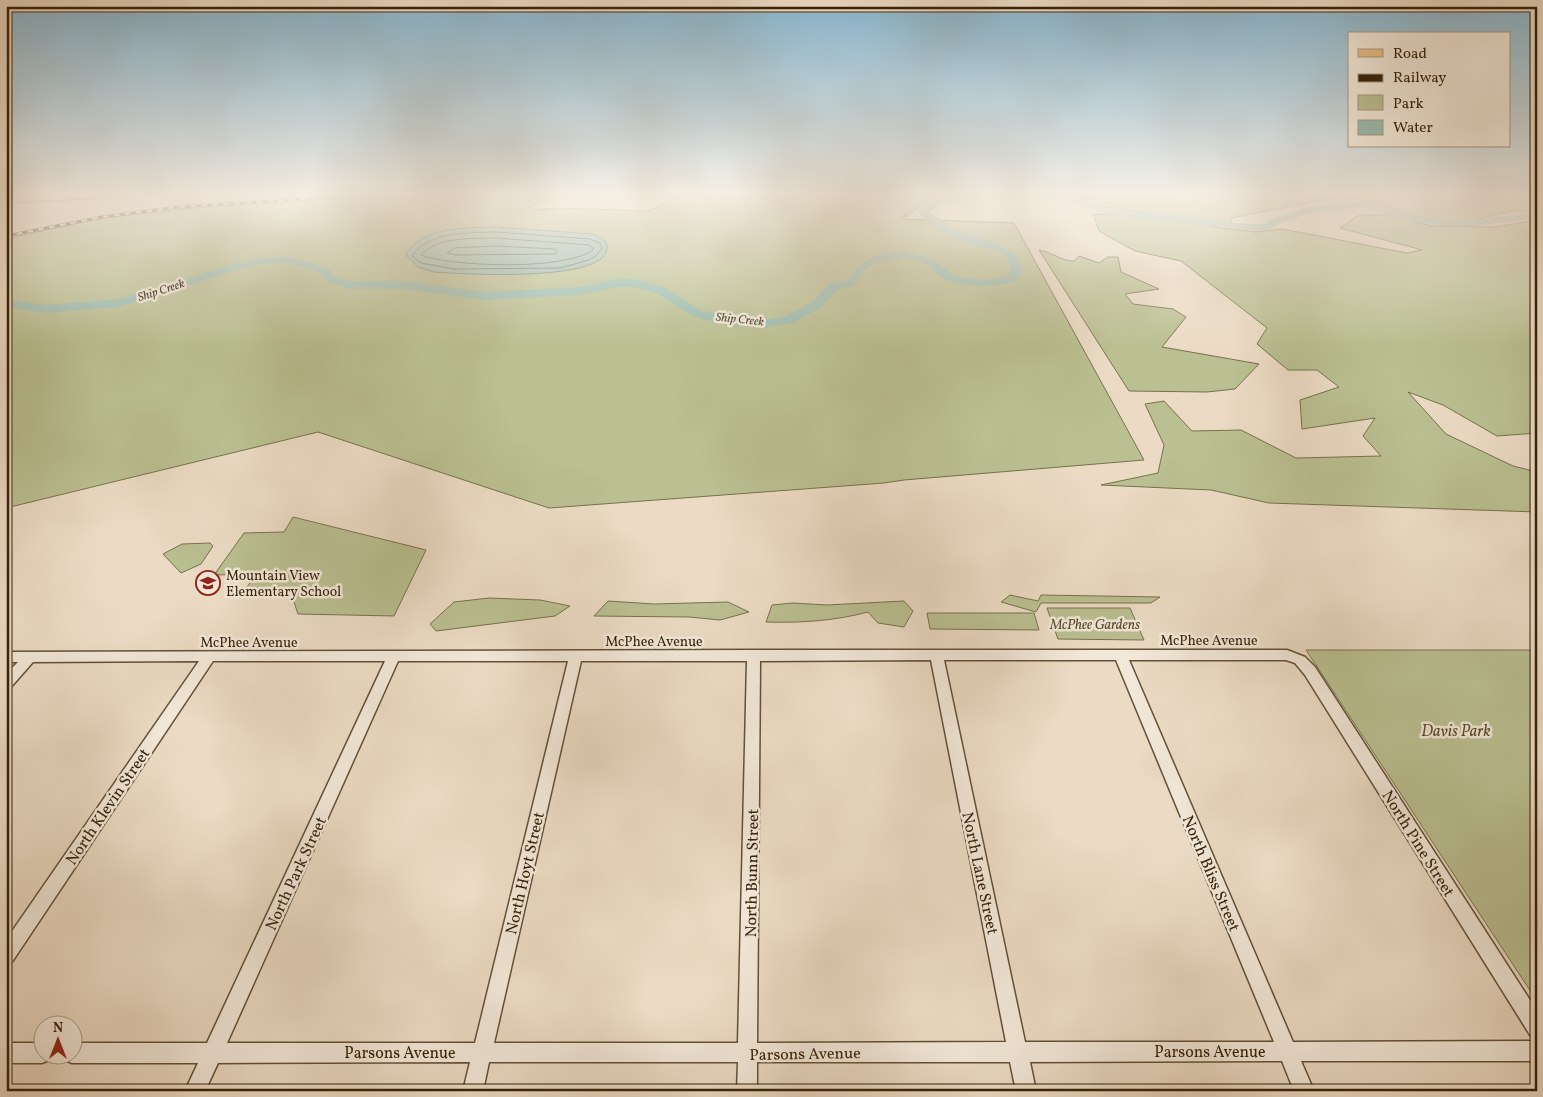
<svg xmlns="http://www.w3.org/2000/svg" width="1543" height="1097" viewBox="0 0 1543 1097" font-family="Vollkorn,serif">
<rect width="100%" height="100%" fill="#ebdbc4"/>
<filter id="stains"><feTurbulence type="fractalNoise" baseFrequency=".004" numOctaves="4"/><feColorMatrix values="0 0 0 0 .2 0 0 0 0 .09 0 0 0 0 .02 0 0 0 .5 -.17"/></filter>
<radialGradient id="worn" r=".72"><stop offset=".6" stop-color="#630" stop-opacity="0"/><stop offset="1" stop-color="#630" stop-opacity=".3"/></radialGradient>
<!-- green -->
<g fill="#bac092" stroke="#78714d">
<path d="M413 193H600L598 198H554L532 205 530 210 559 208 649 211 684 193H983L937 196 901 219 1014 223 1144 460 904 480 884 483 549 508 318 432 6 508V239L96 219 182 209Z"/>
<path d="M1126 193H1537V211H1511L1472 221H1441L1415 217 1371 201 1340 197 1231 218V223L1223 225 1201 219 1096 206 1083 198 1130 199Z"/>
<path d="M1093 214 1170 218 1214 227 1255 232 1282 229 1407 253 1422 250 1340 228 1359 215H1387L1432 226 1495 227 1537 220V433L1497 436 1443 405 1408 392 1446 434 1513 466 1537 472V512L1269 503 1211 490 1101 485 1158 473 1164 445 1145 404 1164 401 1192 431 1241 430 1296 458 1381 456 1363 436 1375 418 1302 429 1300 400 1339 387 1317 370H1288L1257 344 1267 328 1181 261 1135 251 1099 231Z"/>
<path d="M1039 250C1052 252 1061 261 1074 261L1079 256 1099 263 1108 257H1118L1121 272 1159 289 1125 294 1133 304 1173 309 1186 317 1162 347 1259 364 1235 389 1207 392 1129 391Z"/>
<path d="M293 517 426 550 394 616 298 614 292 596H241L256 574 214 575 244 533 284 532Z"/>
<path d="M210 543 213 546 201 564 181 573 163 554 182 544Z"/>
<path d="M1010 595 1038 601 1041 595 1160 597 1151 603H1041L1036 612 1001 602Z"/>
<path d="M489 598 540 600 570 606 555 616 436 631 430 624 454 602Z"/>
<path d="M608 601 654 604 728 602 749 612 720 620 689 617 594 616Z"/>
<path d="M904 601 913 611 904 627 878 623 868 612C834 621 801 623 766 622L772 605 793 603 827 605Z"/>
<path d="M1047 608H1130L1144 640 1058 639Z"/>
<path d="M927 613H1034L1039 630 930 629Z"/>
<path d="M1306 650H1537V1001L1312 659Z"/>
</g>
<!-- water -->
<path fill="#99bcaf" stroke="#717e6c" d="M496 227 592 234C599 236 608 240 607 248 606 283 460 274 434 272L418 267 406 255C421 226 467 228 496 227Z"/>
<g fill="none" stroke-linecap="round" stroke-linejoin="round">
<!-- shore -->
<g stroke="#686f5c" stroke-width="1">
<path d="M496 232 590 239 600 243 602 248 597 255 589 260 560 268 454 269 421 263 412 256C428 231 469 233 496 232Z"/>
<path d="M496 238 589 245 594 249C568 271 453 267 421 255 438 236 473 239 496 238Z"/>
<path d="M496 246 555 249 557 252 555 254 455 255 447 253 455 248Z"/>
</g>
<!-- river -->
<path fill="#99bcaf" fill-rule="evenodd" d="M973 193 1060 194 1078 197 1106 209 1159 213 1230 223 1265 224 1269 220 1309 207 1360 201 1412 215 1446 220H1474L1537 212V218L1474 226H1446L1411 221 1360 207 1310 213 1277 224 1272 229 1255 231 1106 215 1073 202 1041 198 973 199 938 206 929 212 952 228 1011 250 1018 257 1022 271 1014 282C992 288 968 288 946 280 938 277 933 268 925 264 905 254 875 257 861 275 859 278 858 282 856 285L837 290 820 308 792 323 760 328 730 325 694 317 656 293 635 287H617L579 295 484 300 404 289H349L326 281 320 272 289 263 263 264 231 272 119 307 47 313 6 307V299L47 305 118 299 228 266 263 258 290 257 328 268 334 277 350 281H404L484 292 579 287 617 279H635L664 287 702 311 760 320 784 317 812 302 829 284 847 281 858 266 875 256 886 253 903 252 923 256 938 263 951 273 964 278 988 280 1006 277 1010 271 1007 258 1003 254C974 243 937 238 918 211L932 202Z"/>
<defs>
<g id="minor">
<path d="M18 193H26L11 200 6 199Z"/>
<path d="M754 650H1287L1305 657 1315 667 1537 1011V1037L1530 1035 1305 675 1295 663 1286 660H1129L1293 1042 1537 1041V1061H1301L1314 1091H1294L1282 1061 1030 1062 1036 1091H1016L1010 1062H757V1091H737L738 1062H489L483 1091H463L470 1062 218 1063 205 1091H185L198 1063H72L65 1060 63 1054H72V1043H207L385 661H213L12 962 6 965V940L199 661 33 662 11 687 6 688V674L18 662H6V652ZM931 660 1006 1042 757 1043 760 661ZM944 660H1116L1274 1042H1025ZM398 661H568L475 1043H227ZM581 661H747L738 1043H494Z"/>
<path d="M6 1043H42V1054H51L49 1060 42 1063H6Z"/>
</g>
<path id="primary" d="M83 193H136L132 196 6 203V197Z"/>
</defs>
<!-- minor casing -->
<use href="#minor" stroke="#635037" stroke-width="3"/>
<!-- primary casing -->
<use href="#primary" stroke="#362208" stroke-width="2"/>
<!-- minor -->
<use href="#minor" fill="#f2e8d9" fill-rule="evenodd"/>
<!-- primary -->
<use href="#primary" fill="#e6be82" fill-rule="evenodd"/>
<defs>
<path id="rail" d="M6 236 102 217 178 207 402 193"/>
</defs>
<!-- rail casing -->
<use href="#rail" stroke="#362208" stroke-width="3"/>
<!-- rail -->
<use href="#rail" stroke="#f2e8d9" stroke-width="2" stroke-dasharray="5.5" stroke-linecap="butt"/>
</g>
<!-- sky -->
<linearGradient id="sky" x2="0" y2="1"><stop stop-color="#88b7d1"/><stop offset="0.56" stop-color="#f6efe4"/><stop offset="1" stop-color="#f6efe4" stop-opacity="0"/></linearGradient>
<rect width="1543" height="347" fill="url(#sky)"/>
<!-- icons -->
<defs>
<symbol id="school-ring" viewBox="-11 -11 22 22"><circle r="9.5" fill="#f2e8d9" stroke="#8f2418" stroke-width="1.5"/><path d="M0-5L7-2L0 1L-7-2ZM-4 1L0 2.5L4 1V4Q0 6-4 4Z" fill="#8f2418"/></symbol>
</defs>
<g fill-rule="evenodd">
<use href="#school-ring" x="194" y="569" width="28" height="28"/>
</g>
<g text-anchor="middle" stroke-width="5" stroke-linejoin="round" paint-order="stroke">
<!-- far-water labels -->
<g font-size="12" font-style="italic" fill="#54503a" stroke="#f2e8d9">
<text transform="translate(161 290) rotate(-18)" y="4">Ship Creek</text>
<text transform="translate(740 319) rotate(6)" y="4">Ship Creek</text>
</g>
<!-- poi labels -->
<g font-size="14" fill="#362208" stroke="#f2e8d9" text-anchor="start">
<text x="226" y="580">Mountain View<tspan x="226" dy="16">Elementary School</tspan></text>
</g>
<!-- park labels -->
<g font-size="14" font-style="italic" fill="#574a2a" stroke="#f2e8d9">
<text x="1095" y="629">McPhee Gardens</text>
</g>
<!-- street labels -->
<g font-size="14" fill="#362208" stroke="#f2e8d9">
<text x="1209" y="645">McPhee Avenue</text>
<text x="654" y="646">McPhee Avenue</text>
<text x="249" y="647">McPhee Avenue</text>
</g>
<!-- near-park labels -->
<g font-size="16" font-style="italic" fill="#574a2a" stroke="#f2e8d9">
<text x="1456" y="736">Davis Park</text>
</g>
<!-- near-street labels -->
<g font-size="16" fill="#362208" stroke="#f2e8d9">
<text transform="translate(107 806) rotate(-56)" y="6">North Klevin Street</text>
<text transform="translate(1419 843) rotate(58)" y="6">North Pine Street</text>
<text transform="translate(295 873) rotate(-65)" y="6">North Park Street</text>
<text transform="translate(524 873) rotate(-77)" y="6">North Hoyt Street</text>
<text transform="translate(751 873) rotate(-89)" y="6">North Bunn Street</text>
<text transform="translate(981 873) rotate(78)" y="6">North Lane Street</text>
<text transform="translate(1212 873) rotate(67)" y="6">North Bliss Street</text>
<text x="1210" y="1057">Parsons Avenue</text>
<text x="400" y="1058">Parsons Avenue</text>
<text transform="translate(805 1053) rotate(-1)" y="6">Parsons Avenue</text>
</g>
</g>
<!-- margin -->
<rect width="1543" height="1097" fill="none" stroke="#ebdbc4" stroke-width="25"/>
<rect x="8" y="8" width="1528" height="1082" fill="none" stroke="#362208" stroke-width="2.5"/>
<rect x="12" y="12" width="1518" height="1072" fill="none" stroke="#362208"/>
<!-- legend -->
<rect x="1348" y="32" width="162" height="115" fill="#f2e8d9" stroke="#a79985"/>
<rect x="1358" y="49" width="25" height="8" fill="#e6be82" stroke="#a79985"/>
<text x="1393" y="58" font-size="15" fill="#362208">Road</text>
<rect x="1358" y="74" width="25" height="8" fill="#362208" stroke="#a79985"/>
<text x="1393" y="82" font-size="15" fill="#362208">Railway</text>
<rect x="1358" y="95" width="25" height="15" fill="#bac092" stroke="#a79985"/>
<text x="1393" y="108" font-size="15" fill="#362208">Park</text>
<rect x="1358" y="120" width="25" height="15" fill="#99bcaf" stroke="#a79985"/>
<text x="1393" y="132" font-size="15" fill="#362208">Water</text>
<!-- north arrow -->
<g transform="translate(58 1040)"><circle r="24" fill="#f2e8d9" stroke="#a79985"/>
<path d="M0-4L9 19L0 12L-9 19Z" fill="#8f2418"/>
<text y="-8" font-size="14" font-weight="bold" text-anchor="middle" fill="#362208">N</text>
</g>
<rect width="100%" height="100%" filter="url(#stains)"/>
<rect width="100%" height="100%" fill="url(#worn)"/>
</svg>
